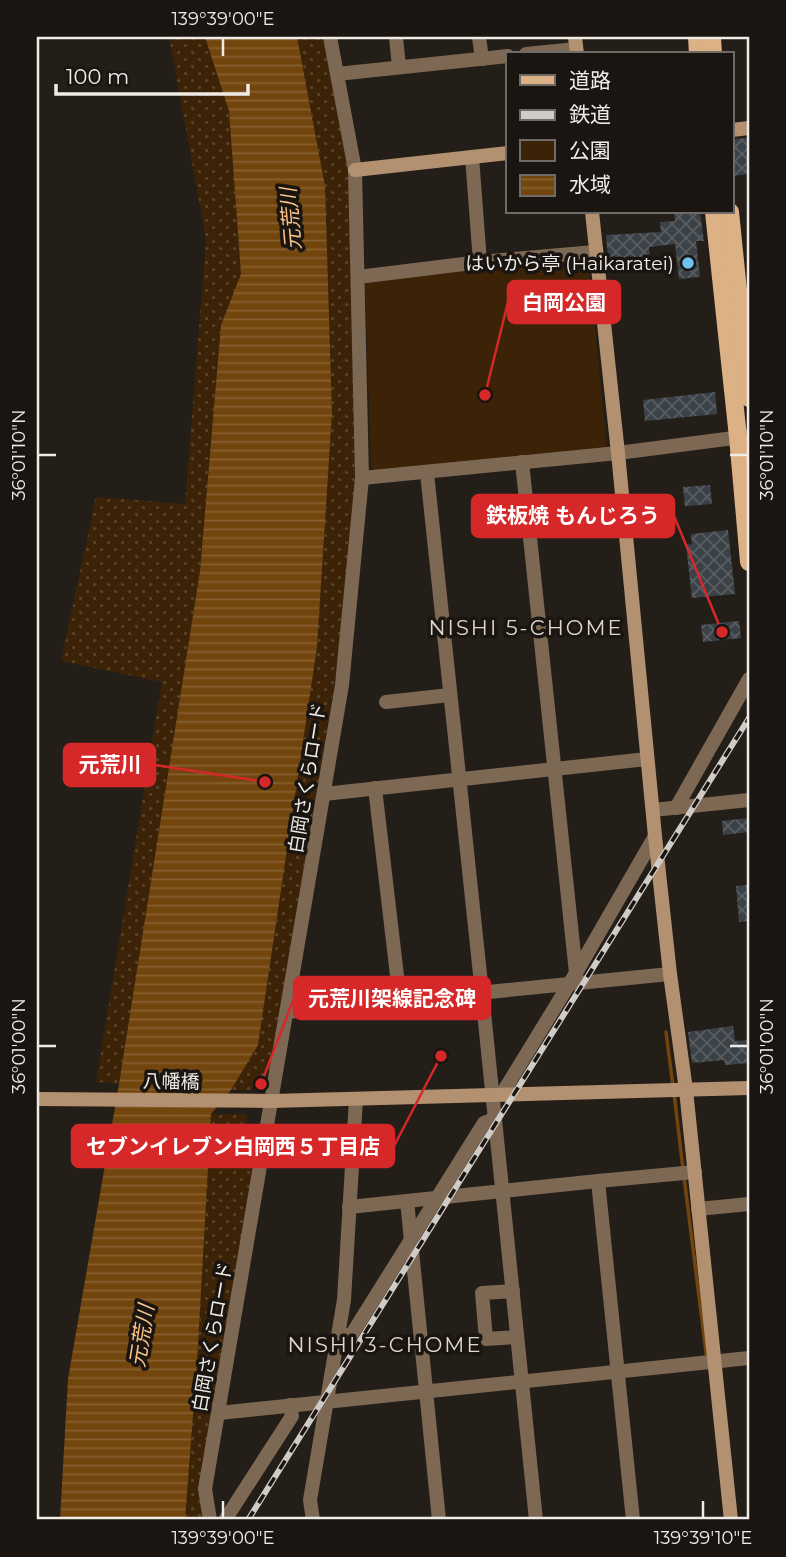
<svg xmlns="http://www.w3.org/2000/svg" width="786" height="1557" viewBox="0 0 786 1557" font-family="Montserrat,'Noto Sans JP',sans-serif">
<defs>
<pattern id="grass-dots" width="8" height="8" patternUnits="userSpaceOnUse" patternTransform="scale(1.75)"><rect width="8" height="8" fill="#3c2307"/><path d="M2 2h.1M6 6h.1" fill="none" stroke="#58432b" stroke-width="1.8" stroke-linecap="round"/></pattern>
<pattern id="water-rules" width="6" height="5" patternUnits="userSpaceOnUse" patternTransform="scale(1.75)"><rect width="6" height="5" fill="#72450d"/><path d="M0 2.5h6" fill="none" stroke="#866030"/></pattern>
<pattern id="building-cross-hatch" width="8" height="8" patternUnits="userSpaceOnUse" patternTransform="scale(1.75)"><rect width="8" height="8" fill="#3b4247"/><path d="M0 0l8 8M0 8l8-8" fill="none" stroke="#585d62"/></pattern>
</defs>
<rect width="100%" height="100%" fill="#241e19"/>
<!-- grass -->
<g fill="url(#grass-dots)">
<path d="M169 37H205L229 111 241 274 221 325 200 571 119 1084 96 1082 162 682 61 661 96 497 185 504 206 239Z"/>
<path d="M297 37H323L349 174 355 487 339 656 270 1070 251 1090H231L258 1044 317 647 332 413 325 186Z"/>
<path d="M211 1114H247L244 1162 255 1167 204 1520H185L197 1363Z"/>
</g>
<!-- park -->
<path fill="#3c2307" d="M588 257 607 449 375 471 371 467 365 285 370 280Z"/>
<!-- water -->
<path fill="url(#water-rules)" d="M205 37H297L325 186 332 413 317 647 258 1045 231 1090 211 1114 197 1363 185 1520H60L68 1379 119 1084 200 571 221 325 241 274 229 111Z"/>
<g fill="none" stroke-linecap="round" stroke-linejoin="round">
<!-- stream -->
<g stroke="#72450d" stroke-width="3.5">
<path d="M666 1032 673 1086"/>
<path d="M674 1093 683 1169"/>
<path d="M684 1177 707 1360"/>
</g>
</g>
<!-- building -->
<g fill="url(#building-cross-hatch)">
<path d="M749 138V174L732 176V139Z"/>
<path d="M674 212H700L704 241H696L700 277 679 279 675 244 649 247 651 264 609 267 606 235 661 232 660 222 675 221Z"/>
<path d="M715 392 717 414 645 421 643 400Z"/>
<path d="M710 485 712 504 685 506 683 487Z"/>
<path d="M728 530 735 594 692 598 686 545 692 544 691 534Z"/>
<path d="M739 621 741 638 703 642 701 625Z"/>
<path d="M749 818V832L723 835 722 821Z"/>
<path d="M749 885V921L739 922 736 886Z"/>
<path d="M733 1026 735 1041 749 1040V1063L725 1065 724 1060 692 1063 688 1032Z"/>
</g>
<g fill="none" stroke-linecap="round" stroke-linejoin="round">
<!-- street -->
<g stroke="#7d6853" stroke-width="14">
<path d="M396 37 399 67"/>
<path d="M479 37 482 59"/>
<path d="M526 54 576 49"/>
<path d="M337 74 508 56"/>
<path d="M472 157 480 262"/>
<path d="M358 277 480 262 595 252"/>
<path d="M522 462 576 973"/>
<path d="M427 473 482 993 536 1520"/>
<path d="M362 478 618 453 749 436"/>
<path d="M386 702 450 695"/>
<path d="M375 788 400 1001"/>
<path d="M324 794 647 759"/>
<path d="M676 808 749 679"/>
<path d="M653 810 749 800"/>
<path d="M287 1012 670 974"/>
<path d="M505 1095V1089L576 973 655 836"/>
<path d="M598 1181 633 1520"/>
<path d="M407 1201 439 1520"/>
<path d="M349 1207 598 1181 695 1172"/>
<path d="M698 1209 749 1204"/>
<path d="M513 1291 482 1293 486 1339 517 1337"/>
<path d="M338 1337 352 1334 484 1123 494 1119"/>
<path d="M219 1413 749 1358"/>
<path d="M210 1520 205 1489 342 685 362 478 355 170 330 37"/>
<path d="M225 1520 292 1416 290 1405"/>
<path d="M313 1520 310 1500 344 1300 356 1099"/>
</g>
<!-- secondary -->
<g stroke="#b39170" stroke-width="14">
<path d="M575 37 577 54"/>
<path d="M732 130 749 128"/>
<path d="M355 170 508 153"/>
<path d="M592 212 618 453 655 836 670 974 686 1090 731 1520"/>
<path d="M37 1099 272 1101 749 1088"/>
</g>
<!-- primary -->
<g stroke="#dcb186" stroke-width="18">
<path d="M697 37 698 54"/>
<path d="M712 37 713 54"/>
<path d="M714 212 738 437 749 562"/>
<path d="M730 212 749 398"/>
</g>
<defs>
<path id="rail" d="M248 1520 749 718"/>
</defs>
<!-- rail casing -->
<use href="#rail" stroke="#cfcbc7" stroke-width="6"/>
<!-- rail -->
<use href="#rail" stroke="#1a1510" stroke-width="3.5" stroke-dasharray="10" stroke-linecap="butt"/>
</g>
<!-- ticks -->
<path fill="none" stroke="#efece8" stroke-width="2.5" d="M223 38V56M38 455H56M730 455H748M38 1046H56M730 1046H748M223 1501V1518M703 1501V1518"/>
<!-- markers -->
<circle fill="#6cc3f2" stroke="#1a1510" stroke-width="2.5" cx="688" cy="263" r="7"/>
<g text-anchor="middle" stroke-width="7" stroke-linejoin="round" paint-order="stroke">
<!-- poi labels -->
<g font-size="19" fill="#efece8" stroke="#1a1510" text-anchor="end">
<text x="674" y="270">はいから亭 (Haikaratei)</text>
</g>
<!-- street labels -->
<g font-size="19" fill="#efece8" stroke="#1a1510">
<text transform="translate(307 778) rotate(-81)" y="7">白岡さくらロード</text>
<text transform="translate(171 1081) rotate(1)" y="7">八幡橋</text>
<text transform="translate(212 1337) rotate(-80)" y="7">白岡さくらロード</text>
</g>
<!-- water labels -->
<g font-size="21" font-style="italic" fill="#fbc38b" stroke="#1a1510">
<text transform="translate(291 219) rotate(-95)" y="7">元荒川</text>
<text transform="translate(142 1336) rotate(-81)" y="7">元荒川</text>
</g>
<!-- neighbourhood labels -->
<g font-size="21" letter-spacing="2" fill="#ddd5cf" stroke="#1a1510">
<text x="526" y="635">NISHI 5-CHOME</text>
<text x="385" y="1352">NISHI 3-CHOME</text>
</g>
</g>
<!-- callouts -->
<path fill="none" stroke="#d62828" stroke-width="2.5" d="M485 395L508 302M722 632L674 516M265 782L155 765M261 1084L294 998M441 1056L394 1146"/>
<g fill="#d62828" stroke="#1a1510" stroke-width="2.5">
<circle cx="485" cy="395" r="7"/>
<circle cx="722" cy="632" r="7"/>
<circle cx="265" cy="782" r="7"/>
<circle cx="261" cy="1084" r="7"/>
<circle cx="441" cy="1056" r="7"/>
</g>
<g fill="#d62828" stroke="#d62828" stroke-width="2.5">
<rect x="508" y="281" width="112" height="42" rx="7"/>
<rect x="472" y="495" width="202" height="42" rx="7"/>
<rect x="64" y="744" width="91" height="42" rx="7"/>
<rect x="294" y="977" width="196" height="42" rx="7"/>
<rect x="72" y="1125" width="322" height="42" rx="7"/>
</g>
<g font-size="21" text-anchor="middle" font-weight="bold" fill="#fff">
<text x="564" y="310">白岡公園</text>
<text x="573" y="523">鉄板焼 もんじろう</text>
<text x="110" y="772">元荒川</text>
<text x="392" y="1006">元荒川架線記念碑</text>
<text x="233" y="1154">セブンイレブン白岡西５丁目店</text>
</g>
<!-- border -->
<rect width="786" height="1557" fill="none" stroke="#1a1510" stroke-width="77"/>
<!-- legend -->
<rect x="506" y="52" width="228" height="161" fill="#1a1510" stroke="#6f6b66" stroke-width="2"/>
<rect x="520" y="75" width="35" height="10" fill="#dcb186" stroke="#6f6b66" stroke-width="2"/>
<text x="569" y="88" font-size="21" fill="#efece8">道路</text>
<rect x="520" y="110" width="35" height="10" fill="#cfcbc7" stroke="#6f6b66" stroke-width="2"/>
<text x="569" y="122" font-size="21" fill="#efece8">鉄道</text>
<rect x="520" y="140" width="35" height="21" fill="#3c2307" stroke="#6f6b66" stroke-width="2"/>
<text x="569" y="158" font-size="21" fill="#efece8">公園</text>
<rect x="520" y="175" width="35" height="21" fill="url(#water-rules)" stroke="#6f6b66" stroke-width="2"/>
<text x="569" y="192" font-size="21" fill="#efece8">水域</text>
<!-- scale -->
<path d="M56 84v10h192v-10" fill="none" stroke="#efece8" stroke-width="3.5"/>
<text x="66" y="84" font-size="21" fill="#efece8" stroke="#1a1510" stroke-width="5" paint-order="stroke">100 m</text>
<rect x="38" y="38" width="710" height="1480" fill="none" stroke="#efece8" stroke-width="2.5"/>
<g font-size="18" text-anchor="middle" fill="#efece8">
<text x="223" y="25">139°39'00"E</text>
<text transform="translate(19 455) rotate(-90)" y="6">36°01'10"N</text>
<text transform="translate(767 455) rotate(-90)" y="6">36°01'10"N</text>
<text transform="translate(19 1046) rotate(-90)" y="6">36°01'00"N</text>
<text transform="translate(767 1046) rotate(-90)" y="6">36°01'00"N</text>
<text x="223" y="1544">139°39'00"E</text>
<text x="703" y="1544">139°39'10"E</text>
</g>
</svg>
